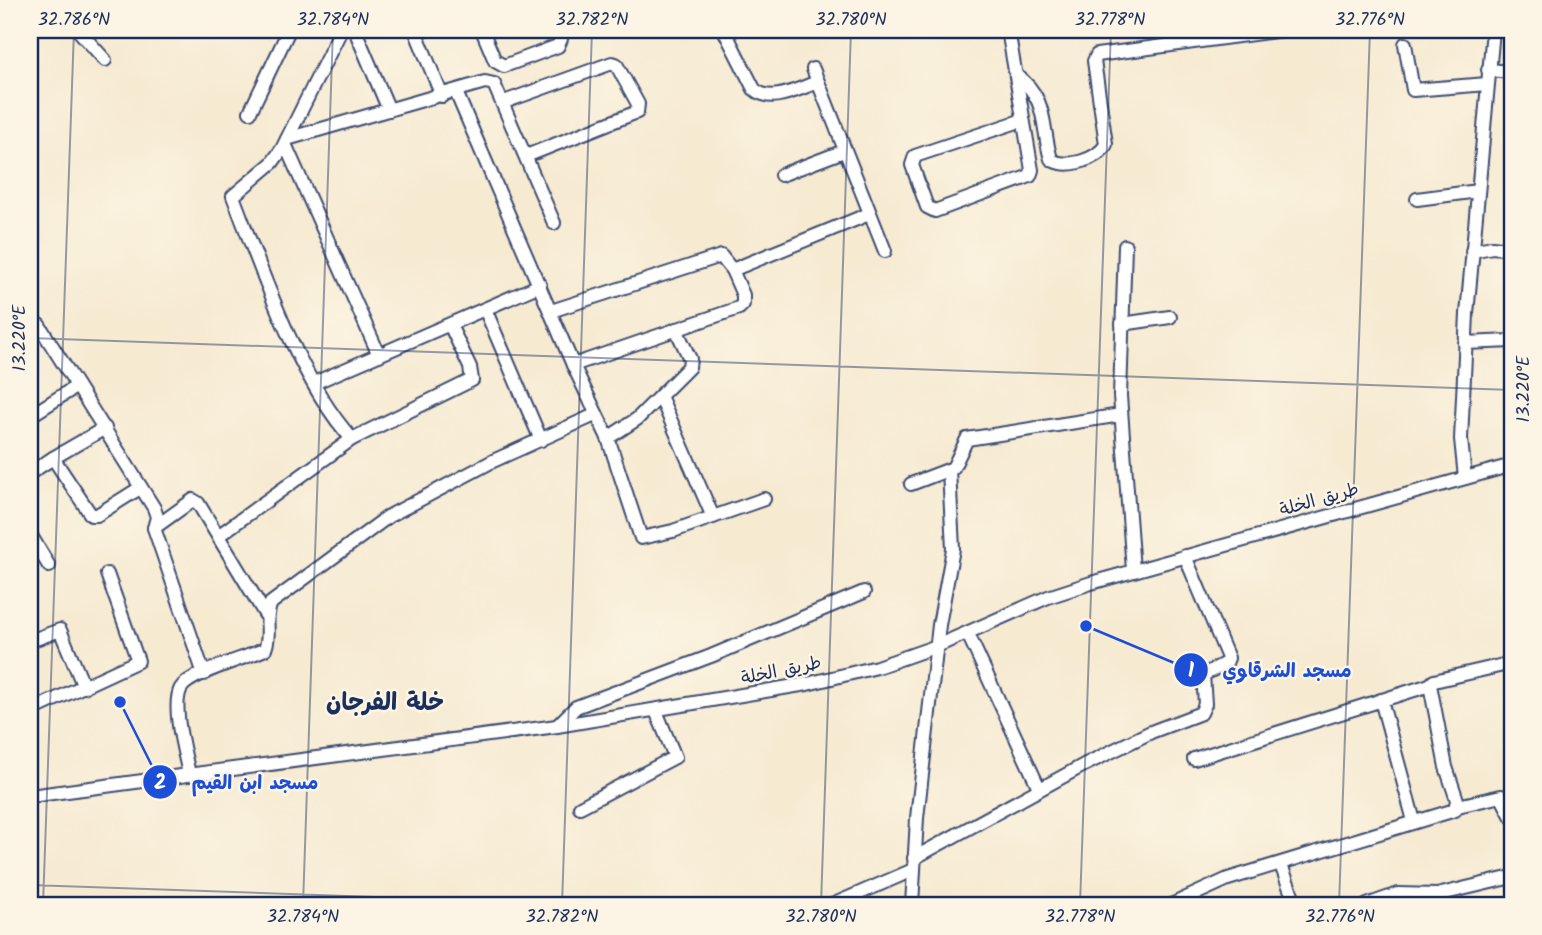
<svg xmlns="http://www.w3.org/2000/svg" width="1542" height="935" viewBox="0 0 1542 935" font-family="Kalam,'Playpen Sans Arabic',sans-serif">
<rect width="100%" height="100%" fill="#fcf5e5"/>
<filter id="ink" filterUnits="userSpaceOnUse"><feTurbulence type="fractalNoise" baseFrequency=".0143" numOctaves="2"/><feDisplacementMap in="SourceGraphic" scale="14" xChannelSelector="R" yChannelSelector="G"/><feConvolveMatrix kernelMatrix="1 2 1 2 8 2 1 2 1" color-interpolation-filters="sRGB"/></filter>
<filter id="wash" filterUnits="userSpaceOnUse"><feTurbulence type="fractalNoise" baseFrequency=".00686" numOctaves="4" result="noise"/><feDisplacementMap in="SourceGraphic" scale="28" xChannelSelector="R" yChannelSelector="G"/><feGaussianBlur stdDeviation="1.57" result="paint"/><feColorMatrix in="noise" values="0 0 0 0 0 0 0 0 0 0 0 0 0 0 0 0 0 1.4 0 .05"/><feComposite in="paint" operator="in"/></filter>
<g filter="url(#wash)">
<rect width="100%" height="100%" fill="#f6ead1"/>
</g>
<g filter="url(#ink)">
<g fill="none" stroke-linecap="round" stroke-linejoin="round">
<defs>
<g id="minor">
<path d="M78 30 105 60"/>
<path d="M341 30 282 149 272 163 233 196C261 269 299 381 352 439L472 380 470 367 450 325"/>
<path d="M355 30 389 110"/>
<path d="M415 30 442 96"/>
<path d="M482 30 495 61 504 66 558 46 561 39 558 30"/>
<path d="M724 30 754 89C771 105 799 88 818 82"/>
<path d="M1008 30C1016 77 1024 123 1032 170L1030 176 935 211 927 207 912 165 915 156 1023 120"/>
<path d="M1405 44 1413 90 1487 84"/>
<path d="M813 69 885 251"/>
<path d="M1488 70 1512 72"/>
<path d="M1016 75C1049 99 1041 126 1051 159 1064 170 1099 160 1106 144L1094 61 1097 55 1283 30"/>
<path d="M456 92 573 365 608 438 637 419 689 367 690 359 676 329"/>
<path d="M504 102 612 63 616 64 638 104 637 112 526 156"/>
<path d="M250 112 289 30"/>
<path d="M287 139 485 82 494 84 554 223"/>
<path d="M285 144 379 355"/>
<path d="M781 175 844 151"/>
<path d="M1417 199 1478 191"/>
<path d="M1125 246 1120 396 1133 570"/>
<path d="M1472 251 1492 247 1512 249"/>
<path d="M732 270 869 214"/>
<path d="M485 309 541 440"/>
<path d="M551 311 721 256 732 270 743 295V304L739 308 573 365"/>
<path d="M30 321 39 325 154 508 157 517 154 528 204 674"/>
<path d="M1122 324 1170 317"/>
<path d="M1465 343 1512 341"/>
<path d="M314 383 540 285"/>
<path d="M660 396 713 517"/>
<path d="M30 416 77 386"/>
<path d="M105 428 53 458 91 515H97L140 488"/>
<path d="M608 438 641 538 673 531 764 499"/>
<path d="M30 473 53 458"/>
<path d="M1465 478 1461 439 1467 314 1493 30"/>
<path d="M911 484 953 468 967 439 1121 415"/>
<path d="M154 528 193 500 198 503 265 614"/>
<path d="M30 534 49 566"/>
<path d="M218 536 352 439"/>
<path d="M968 634 1039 788"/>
<path d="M30 641 60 630 84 687"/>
<path d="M1381 700 1414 821"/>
<path d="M30 711 138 661 107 574"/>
<path d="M557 726 576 707 711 656 864 592"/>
<path d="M1194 759 1430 685"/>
<path d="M189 774C185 754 171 706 181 688 190 673 247 658 265 649 272 633 263 620 271 603L389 516 493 461 595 415"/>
<path d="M30 796 557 726 807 684 877 667 937 646 1048 597 1091 583 1512 465"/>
<path d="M1458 806 1501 796 1512 817"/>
<path d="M580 807 675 757 656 711"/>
<path d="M914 858 1084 765 1151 732 1201 713 1205 704 1203 675 1226 663 1228 658 1185 556"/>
<path d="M1281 865 1296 905"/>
<path d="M832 905 913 870"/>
<path d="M912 905 917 818 939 625 953 549 949 470"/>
<path d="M1171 905 1228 879 1455 810 1457 800 1446 767 1430 685 1434 681 1512 663"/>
<path d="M1367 905 1398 894 1437 895 1512 877"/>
</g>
</defs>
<!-- minor casing -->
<use href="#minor" stroke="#3c4b6f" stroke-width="16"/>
<!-- minor -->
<use href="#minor" stroke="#fff" stroke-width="12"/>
</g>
</g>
<!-- ticks -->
<path fill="none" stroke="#1b2f5e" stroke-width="2" stroke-opacity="0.45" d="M30 338 1512 390M30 885 606 905M43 905 74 30M303 905 333 30M562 905 592 30M821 905 851 30M1080 905 1111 30M1339 905 1370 30"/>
<g text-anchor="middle" stroke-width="5" stroke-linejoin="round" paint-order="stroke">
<!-- street labels -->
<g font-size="18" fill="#1b2f5e" stroke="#fcf5e5">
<text transform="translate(1319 499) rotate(-16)" y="6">طريق الخلة</text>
<text transform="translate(781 670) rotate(-12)" y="6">طريق الخلة</text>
</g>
<!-- district labels -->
<g font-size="24" font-weight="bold" fill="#1b2f5e" stroke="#fcf5e5">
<text x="385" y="710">خلة الفرجان</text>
</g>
</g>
<!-- callouts -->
<path fill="none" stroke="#1d4ed8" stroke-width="2.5" d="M1086 626L1191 670M120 702L160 782"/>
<g fill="#1d4ed8" stroke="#fcf5e5" stroke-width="2.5">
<circle cx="1086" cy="626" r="7"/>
<circle cx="120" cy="702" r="7"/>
<circle cx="1191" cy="670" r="18"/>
<circle cx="160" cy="782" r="18"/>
</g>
<g font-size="21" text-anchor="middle" font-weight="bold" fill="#fff">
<text x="1191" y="677">1</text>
<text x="160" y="789">2</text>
</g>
<g font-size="19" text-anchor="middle" font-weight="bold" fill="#1d4ed8" stroke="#fcf5e5" stroke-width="5" stroke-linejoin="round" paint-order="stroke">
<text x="1287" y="677">مسجد الشرقاوي</text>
<text x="255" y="789">مسجد ابن القيم</text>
</g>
<!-- margin -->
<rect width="1542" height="935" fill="none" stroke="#fcf5e5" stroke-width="77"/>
<rect x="38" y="38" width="1466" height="859" fill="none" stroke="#1b2f5e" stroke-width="2.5"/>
<g font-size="18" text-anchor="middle" fill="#1b2f5e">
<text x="74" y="25">32.786°N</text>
<text x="333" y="25">32.784°N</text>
<text x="592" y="25">32.782°N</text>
<text x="851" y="25">32.780°N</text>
<text x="1110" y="25">32.778°N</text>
<text x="1370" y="25">32.776°N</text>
<text transform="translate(19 338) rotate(-90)" y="6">13.220°E</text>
<text transform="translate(1523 389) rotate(-90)" y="6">13.220°E</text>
<text x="303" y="922">32.784°N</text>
<text x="562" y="922">32.782°N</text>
<text x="821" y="922">32.780°N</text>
<text x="1080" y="922">32.778°N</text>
<text x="1340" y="922">32.776°N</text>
</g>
</svg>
